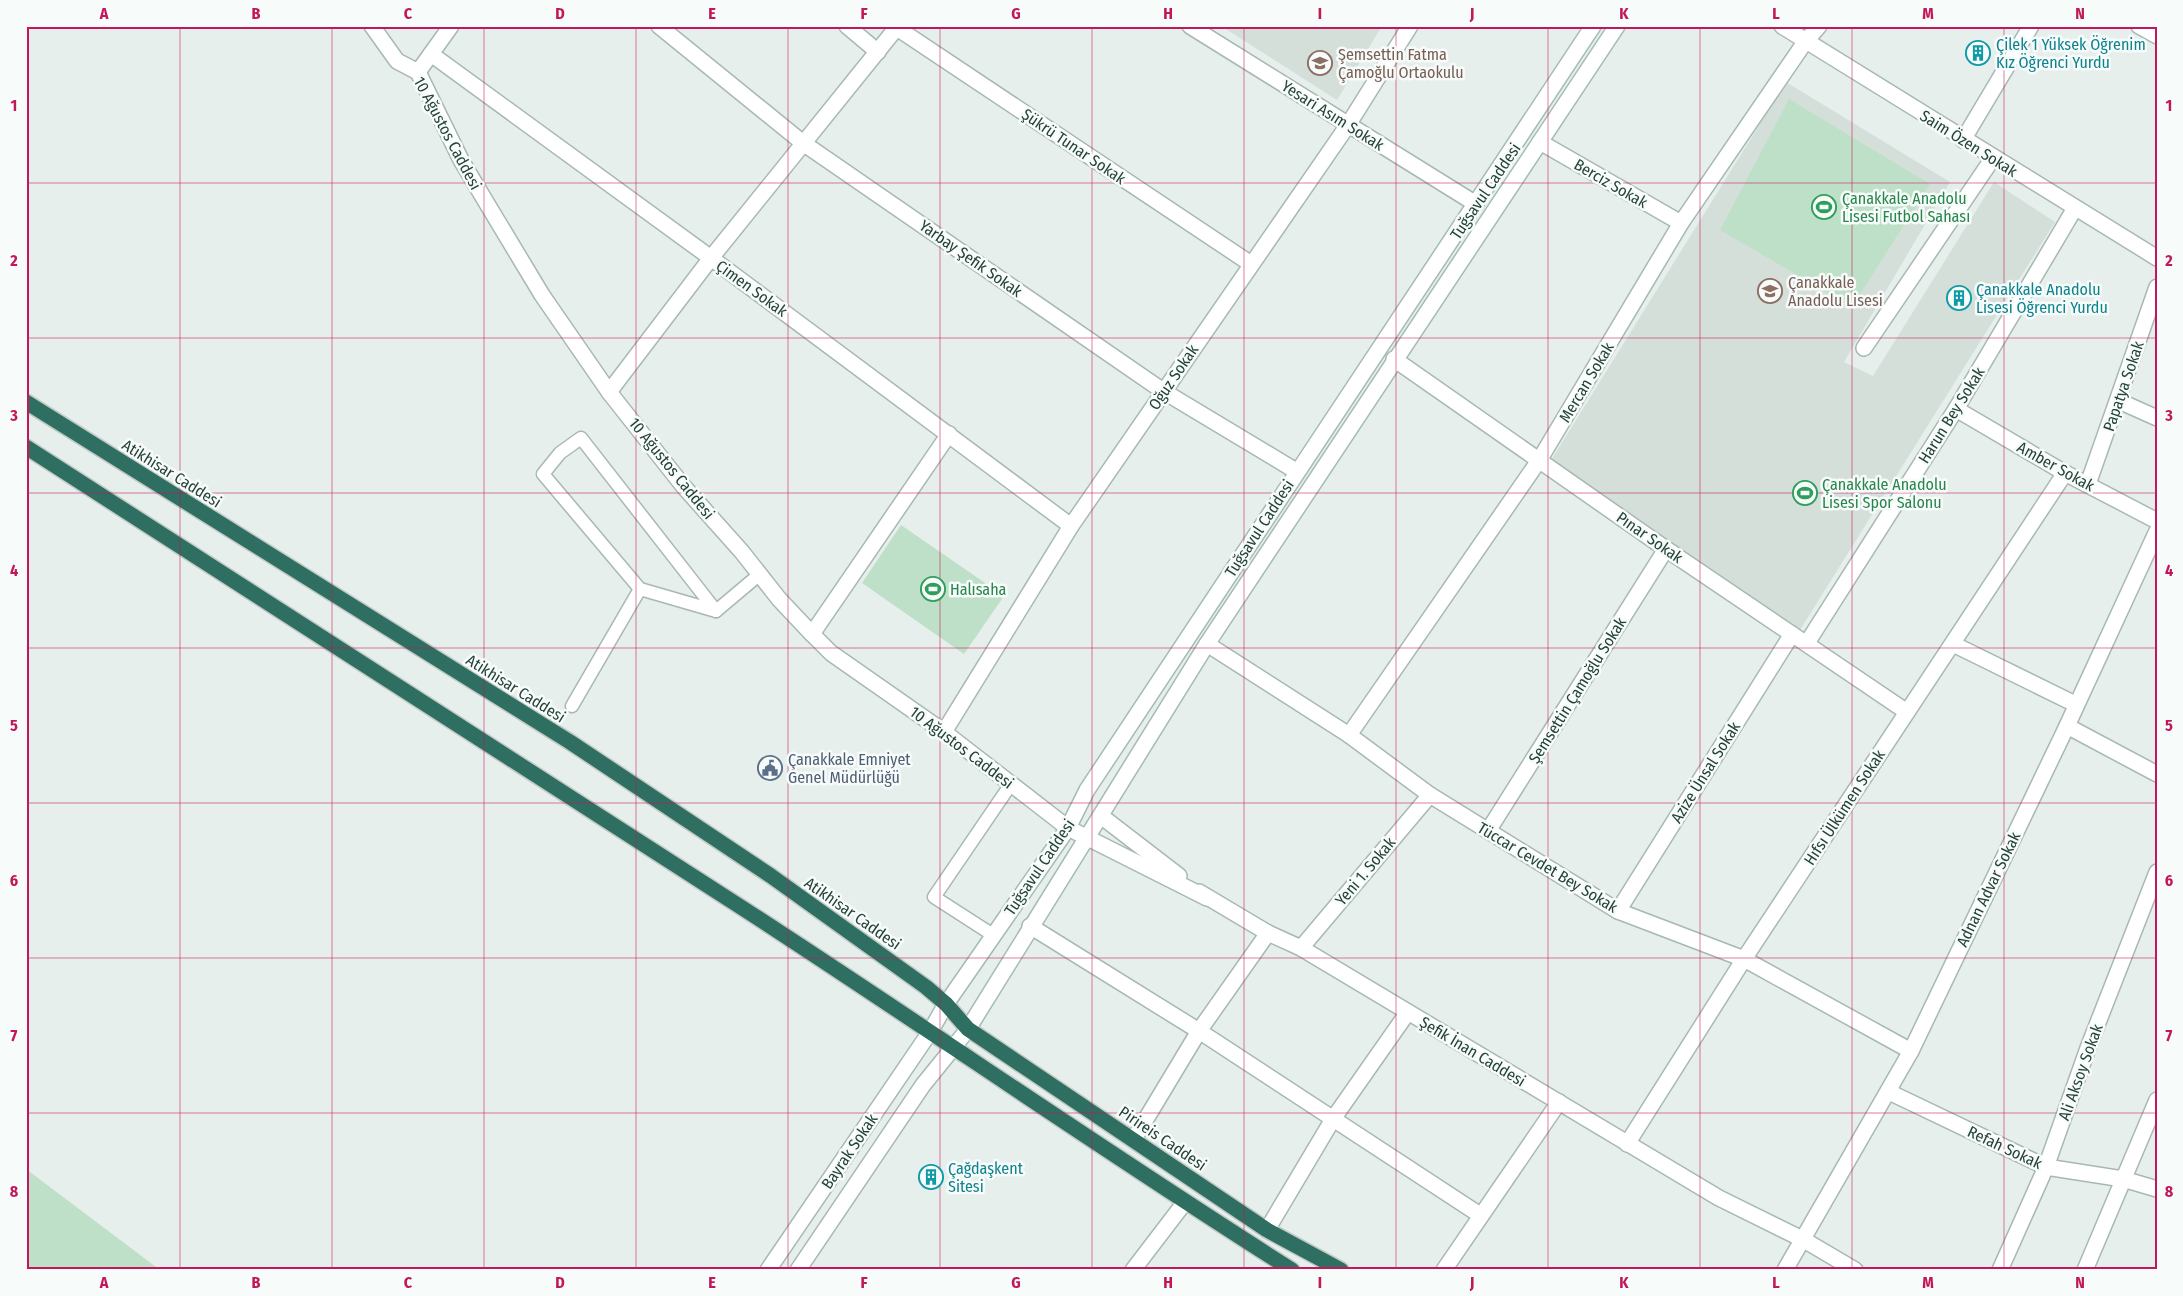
<svg xmlns="http://www.w3.org/2000/svg" width="2183" height="1296" viewBox="0 0 2183 1296" font-family="'Fira Sans Condensed',sans-serif">
<rect width="100%" height="100%" fill="#e6efeb"/>
<!-- built -->
<g fill="#d4dfda">
<path d="M1221 26H1382L1337 100Z"/>
<path d="M1786 82 1950 182 1844 362 1873 376 1994 182 2055 222 1800 630 1550 462Z"/>
</g>
<!-- green -->
<g fill="#bfe0c8">
<path d="M1789 99 1930 184 1852 307 1720 230Z"/>
<path d="M901 525 1004 596 964 654 862 583Z"/>
<path d="M26 1169 160 1270H26Z"/>
</g>
<g fill="none" stroke-linecap="round" stroke-linejoin="round">
<defs>
<g id="lane">
<path d="M640 589 716 611"/>
<path d="M572 706 640 589 543 474 560 453 581 438 716 611 760 574"/>
<path d="M993 935 934 897 1011 784"/>
</g>
<g id="street">
<path d="M372 26 397 61 418 72 461 160 483 197 542 295 609 392 684 487 742 552 779 599 812 634 831 653 944 732 1068 828 1207 898"/>
<path d="M659 26 803 143 1163 391 1296 471"/>
<path d="M847 26 878 52"/>
<path d="M1190 26 1476 204"/>
<path d="M1782 26 2157 258"/>
<path d="M2139 26 2157 36"/>
<path d="M897 28 1251 264"/>
<path d="M431 54 711 258 1071 526"/>
<path d="M418 72 451 26"/>
<path d="M1963 140 2031 26"/>
<path d="M1540 142 1681 223"/>
<path d="M1864 348 1993 158"/>
<path d="M1394 359 1666 549 1907 712"/>
<path d="M609 392 711 258 898 26"/>
<path d="M2119 401 2157 418"/>
<path d="M1956 409 2065 473 2157 521"/>
<path d="M2088 484 2157 287"/>
<path d="M812 634 949 434"/>
<path d="M1807 643 1956 409 2075 208"/>
<path d="M1207 644 1349 735 1430 795 1618 911 1744 959 1911 1051"/>
<path d="M1953 644 2075 704"/>
<path d="M2067 726 2157 774"/>
<path d="M944 732 1071 526 1348 125 1410 26"/>
<path d="M1349 735 1540 459 1681 223 1805 42 1819 26"/>
<path d="M1101 816 1179 876"/>
<path d="M1488 831 1666 549"/>
<path d="M1199 892 1268 933 1301 948 1719 1198 1804 1240 1855 1270"/>
<path d="M1618 911 1792 634"/>
<path d="M1030 926 1199 1031 1480 1215"/>
<path d="M1301 948 1430 795"/>
<path d="M1889 1092 2046 1167 2123 1179 2157 1189"/>
<path d="M1134 1139 1199 1031 1268 933"/>
<path d="M1627 1144 1744 959 2065 473"/>
<path d="M1267 1230 1333 1119 1408 1012"/>
<path d="M768 1270 930 1032"/>
<path d="M798 1270 923 1085 953 1048"/>
<path d="M1133 1270 1185 1202"/>
<path d="M1444 1270 1559 1102"/>
<path d="M1785 1270 1911 1051 2067 726 2157 531"/>
<path d="M2000 1270 2046 1167 2088 1048 2157 872"/>
<path d="M2085 1270 2157 1100"/>
</g>
<g id="secondary">
<path d="M930 1032 946 1004 1068 828 1087 790 1593 26"/>
<path d="M953 1048 968 1029 1207 644 1617 26"/>
</g>
<g id="highway">
<path d="M26 402 570 742 771 876 926 987 946 1004 968 1029 1267 1230 1341 1270"/>
<path d="M26 447C267 601 508 755 747 911 929 1029 1108 1154 1292 1270"/>
</g>
</defs>
<!-- lane casing -->
<use href="#lane" stroke="#a8b8b2" stroke-width="15"/>
<!-- street casing -->
<use href="#street" stroke="#a8b8b2" stroke-width="18"/>
<!-- secondary casing -->
<use href="#secondary" stroke="#a4bbb3" stroke-width="18"/>
<!-- highway casing -->
<use href="#highway" stroke="#c2cac8" stroke-width="18"/>
<!-- lane -->
<use href="#lane" stroke="#fff" stroke-width="12"/>
<!-- street -->
<use href="#street" stroke="#fff" stroke-width="15"/>
<!-- secondary -->
<use href="#secondary" stroke="#fff" stroke-width="15"/>
<!-- highway -->
<use href="#highway" stroke="#2f6f62" stroke-width="15"/>
</g>
<!-- grid -->
<path fill="none" stroke="#c2185b" stroke-width="1" stroke-opacity="0.55" d="M180 26V1270M332 26V1270M484 26V1270M636 26V1270M788 26V1270M940 26V1270M1092 26V1270M1244 26V1270M1396 26V1270M1548 26V1270M1700 26V1270M1852 26V1270M2004 26V1270M26 183H2157M26 338H2157M26 493H2157M26 648H2157M26 803H2157M26 958H2157M26 1113H2157"/>
<!-- icons -->
<defs>
<symbol id="building-ring" viewBox="-11 -11 22 22"><circle r="9.5" fill="#f7fbf9" stroke="#0f9aa8" stroke-width="1.5"/><path d="M-4-6H4V6H1V3H-1V6H-4ZM-2.5-4.3h1.7v1.8h-1.7ZM.8-4.3h1.7v1.8H.8ZM-2.5-1h1.7V.8h-1.7ZM.8-1h1.7V.8H.8Z" fill="#0f9aa8"/></symbol>
<symbol id="school-ring" viewBox="-11 -11 22 22"><circle r="9.5" fill="#f7fbf9" stroke="#8d6e63" stroke-width="1.5"/><path d="M0-5L7-2L0 1L-7-2ZM-4 1L0 2.5L4 1V4Q0 6-4 4Z" fill="#8d6e63"/></symbol>
<symbol id="stadium-ring" viewBox="-11 -11 22 22"><circle r="9.5" fill="#f7fbf9" stroke="#2e9e5b" stroke-width="1.5"/><path d="M0-5a6.5 5 0 1 0 0 10a6.5 5 0 1 0 0-10ZM-3.5-1.8h7v3.6h-7Z" fill="#2e9e5b"/></symbol>
<symbol id="civic-ring" viewBox="-11 -11 22 22"><circle r="9.5" fill="#f7fbf9" stroke="#5c6f8a" stroke-width="1.5"/><path d="M-.6-6.5H3V-4.5H.6V-3L4-1V1h2V6H-6V1h2V-1L-.6-3ZM-1.2 2.5V6h2.4V2.5Z" fill="#5c6f8a"/></symbol>
</defs>
<g fill-rule="evenodd">
<use href="#building-ring" x="1964" y="39" width="28" height="28"/>
<use href="#school-ring" x="1306" y="49" width="28" height="28"/>
<use href="#stadium-ring" x="1810" y="193" width="28" height="28"/>
<use href="#school-ring" x="1756" y="277" width="28" height="28"/>
<use href="#building-ring" x="1945" y="284" width="28" height="28"/>
<use href="#stadium-ring" x="1791" y="479" width="28" height="28"/>
<use href="#stadium-ring" x="919" y="575" width="28" height="28"/>
<use href="#civic-ring" x="756" y="754" width="28" height="28"/>
<use href="#building-ring" x="917" y="1163" width="28" height="28"/>
</g>
<g text-anchor="middle" stroke-width="5" stroke-linejoin="round" paint-order="stroke">
<!-- culture labels -->
<g font-size="16" fill="#0d838f" stroke="#f7fbf9" text-anchor="start">
<text x="1996" y="50">Çilek 1 Yüksek Öğrenim<tspan x="1996" dy="18">Kız Öğrenci Yurdu</tspan></text>
<text x="1976" y="295">Çanakkale Anadolu<tspan x="1976" dy="18">Lisesi Öğrenci Yurdu</tspan></text>
<text x="948" y="1174">Çağdaşkent<tspan x="948" dy="18">Sitesi</tspan></text>
</g>
<!-- education labels -->
<g font-size="16" fill="#785e54" stroke="#f7fbf9" text-anchor="start">
<text x="1338" y="60">Şemsettin Fatma<tspan x="1338" dy="18">Çamoğlu Ortaokulu</tspan></text>
<text x="1788" y="288">Çanakkale<tspan x="1788" dy="18">Anadolu Lisesi</tspan></text>
</g>
<!-- street labels -->
<g font-size="16" fill="#24423a" stroke="#f7fbf9">
<text transform="translate(1333 115) rotate(32)" y="6">Yesari Asım Sokak</text>
<text transform="translate(448 133) rotate(62)" y="6">10 Ağustos Caddesi</text>
<text transform="translate(1969 143) rotate(32)" y="6">Saim Özen Sokak</text>
<text transform="translate(1074 146) rotate(34)" y="6">Şükrü Tunar Sokak</text>
<text transform="translate(1611 183) rotate(30)" y="6">Berciz Sokak</text>
<text transform="translate(1485 191) rotate(-56)" y="6">Tuğsavul Caddesi</text>
<text transform="translate(971 258) rotate(35)" y="6">Yarbay Şefik Sokak</text>
<text transform="translate(752 288) rotate(36)" y="6">Çimen Sokak</text>
<text transform="translate(1173 377) rotate(-56)" y="6">Oğuz Sokak</text>
<text transform="translate(1586 382) rotate(-59)" y="6">Mercan Sokak</text>
<text transform="translate(2123 386) rotate(-71)" y="6">Papatya Sokak</text>
<text transform="translate(1951 415) rotate(-58)" y="6">Harun Bey Sokak</text>
<text transform="translate(2056 466) rotate(29)" y="6">Amber Sokak</text>
<text transform="translate(672 468) rotate(51)" y="6">10 Ağustos Caddesi</text>
<text transform="translate(172 473) rotate(32)" y="6">Atikhisar Caddesi</text>
<text transform="translate(1259 528) rotate(-57)" y="6">Tuğsavul Caddesi</text>
<text transform="translate(1650 537) rotate(35)" y="6">Pınar Sokak</text>
<text transform="translate(516 688) rotate(32)" y="6">Atikhisar Caddesi</text>
<text transform="translate(1577 690) rotate(-58)" y="6">Şemsettin Çamoğlu Sokak</text>
<text transform="translate(962 747) rotate(37)" y="6">10 Ağustos Caddesi</text>
<text transform="translate(1705 772) rotate(-58)" y="6">Azize Ünsal Sokak</text>
<text transform="translate(1844 807) rotate(-57)" y="6">Hıfsı Ülkümen Sokak</text>
<text transform="translate(1039 867) rotate(-56)" y="6">Tuğsavul Caddesi</text>
<text transform="translate(1548 867) rotate(31)" y="6">Tüccar Cevdet Bey Sokak</text>
<text transform="translate(1365 871) rotate(-50)" y="6">Yeni 1. Sokak</text>
<text transform="translate(1988 889) rotate(-64)" y="6">Adnan Advar Sokak</text>
<text transform="translate(853 913) rotate(35)" y="6">Atikhisar Caddesi</text>
<text transform="translate(1473 1051) rotate(31)" y="6">Şefik İnan Caddesi</text>
<text transform="translate(2080 1072) rotate(-70)" y="6">Ali Aksoy Sokak</text>
<text transform="translate(1163 1138) rotate(34)" y="6">Pirireis Caddesi</text>
<text transform="translate(2005 1147) rotate(25)" y="6">Refah Sokak</text>
<text transform="translate(849 1151) rotate(-56)" y="6">Bayrak Sokak</text>
</g>
<!-- leisure labels -->
<g font-size="16" fill="#27864d" stroke="#f7fbf9" text-anchor="start">
<text x="1842" y="204">Çanakkale Anadolu<tspan x="1842" dy="18">Lisesi Futbol Sahası</tspan></text>
<text x="1822" y="490">Çanakkale Anadolu<tspan x="1822" dy="18">Lisesi Spor Salonu</tspan></text>
<text x="950" y="595">Halısaha</text>
</g>
<!-- service labels -->
<g font-size="16" fill="#4e5e75" stroke="#f7fbf9" text-anchor="start">
<text x="788" y="765">Çanakkale Emniyet<tspan x="788" dy="18">Genel Müdürlüğü</tspan></text>
</g>
</g>
<!-- border -->
<rect width="2183" height="1296" fill="none" stroke="#f7fbf9" stroke-width="55"/>
<rect x="28" y="28" width="2128" height="1240" fill="none" stroke="#c2185b" stroke-width="2"/>
<g font-size="16" text-anchor="middle" font-weight="bold" fill="#c2185b">
<text x="104" y="19">A</text>
<text x="256" y="19">B</text>
<text x="408" y="19">C</text>
<text x="560" y="19">D</text>
<text x="712" y="19">E</text>
<text x="864" y="19">F</text>
<text x="1016" y="19">G</text>
<text x="1168" y="19">H</text>
<text x="1320" y="19">I</text>
<text x="1472" y="19">J</text>
<text x="1624" y="19">K</text>
<text x="1776" y="19">L</text>
<text x="1928" y="19">M</text>
<text x="2080" y="19">N</text>
<text x="14" y="111">1</text>
<text x="2169" y="111">1</text>
<text x="14" y="266">2</text>
<text x="2169" y="266">2</text>
<text x="14" y="421">3</text>
<text x="2169" y="421">3</text>
<text x="14" y="576">4</text>
<text x="2169" y="576">4</text>
<text x="14" y="731">5</text>
<text x="2169" y="731">5</text>
<text x="14" y="886">6</text>
<text x="2169" y="886">6</text>
<text x="14" y="1041">7</text>
<text x="2169" y="1041">7</text>
<text x="14" y="1197">8</text>
<text x="2169" y="1197">8</text>
<text x="104" y="1288">A</text>
<text x="256" y="1288">B</text>
<text x="408" y="1288">C</text>
<text x="560" y="1288">D</text>
<text x="712" y="1288">E</text>
<text x="864" y="1288">F</text>
<text x="1016" y="1288">G</text>
<text x="1168" y="1288">H</text>
<text x="1320" y="1288">I</text>
<text x="1472" y="1288">J</text>
<text x="1624" y="1288">K</text>
<text x="1776" y="1288">L</text>
<text x="1928" y="1288">M</text>
<text x="2080" y="1288">N</text>
</g>
</svg>
